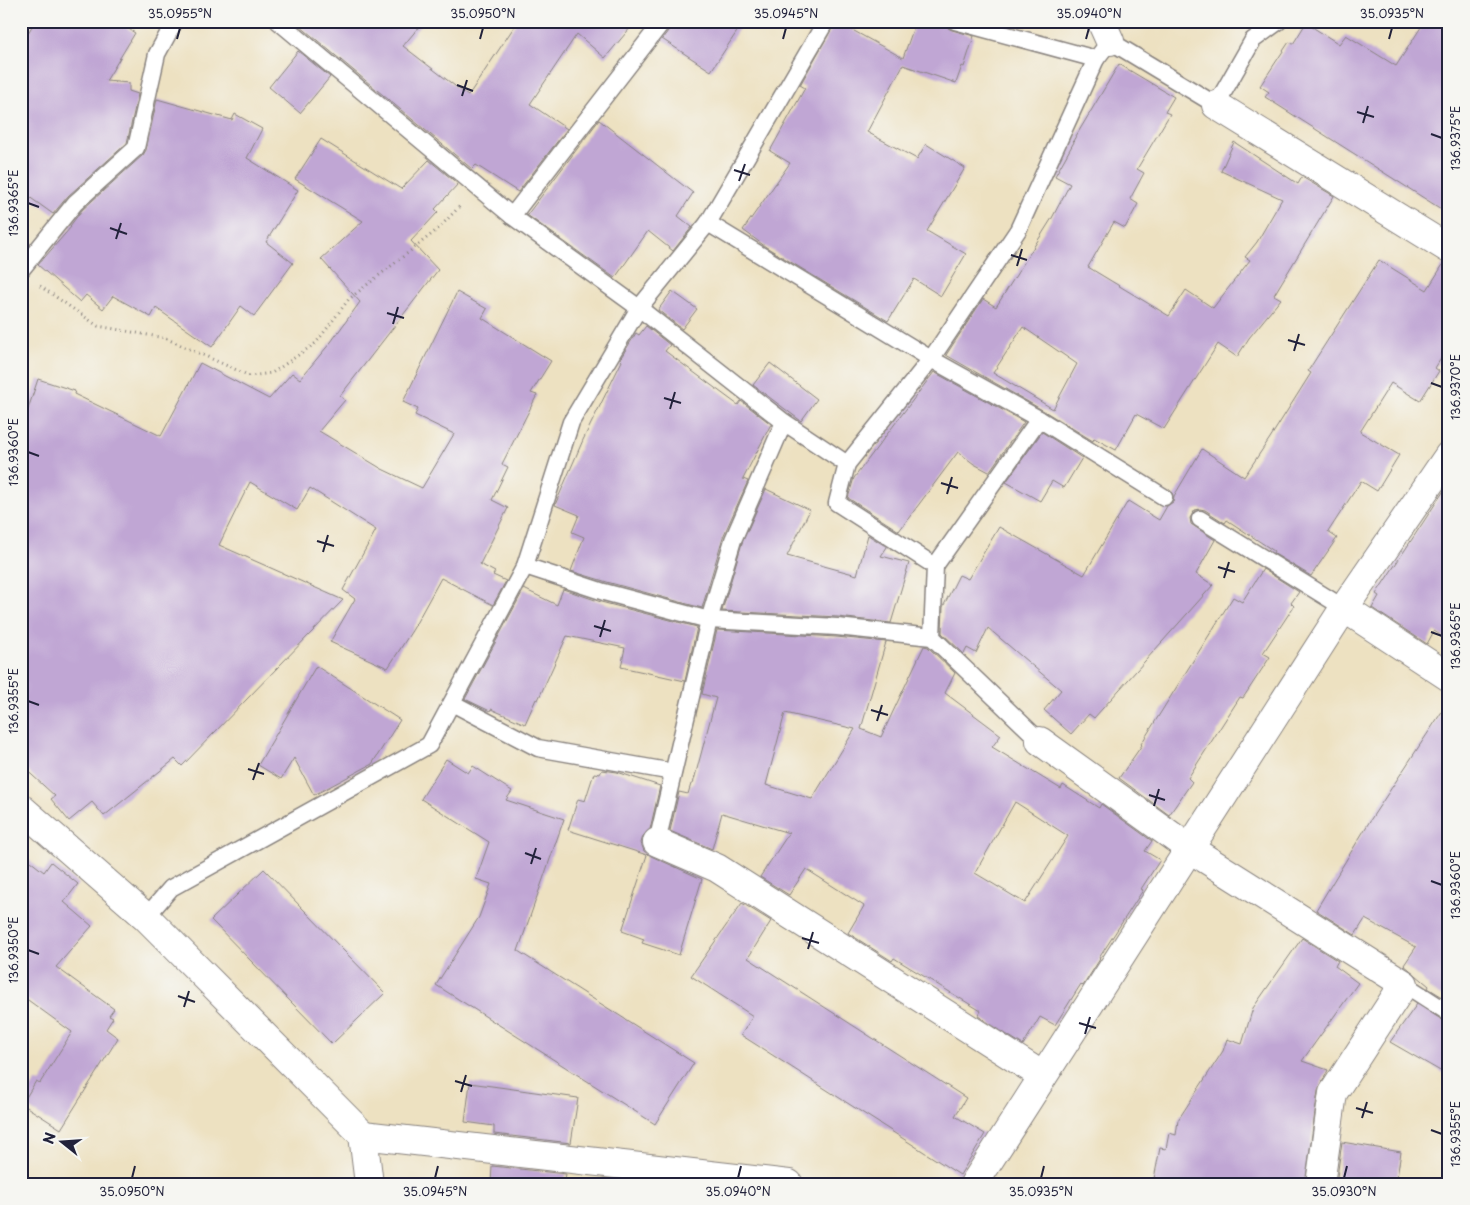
<svg xmlns="http://www.w3.org/2000/svg" width="1470" height="1205" viewBox="0 0 1470 1205" font-family="'Playpen Sans',sans-serif">
<rect width="100%" height="100%" fill="#f6f6f2"/>
<filter id="ink" filterUnits="userSpaceOnUse"><feTurbulence type="fractalNoise" baseFrequency=".02" numOctaves="2"/><feDisplacementMap in="SourceGraphic" scale="10" xChannelSelector="R" yChannelSelector="G"/><feConvolveMatrix kernelMatrix="1 2 1 2 8 2 1 2 1" color-interpolation-filters="sRGB"/></filter>
<filter id="wash" filterUnits="userSpaceOnUse"><feTurbulence type="fractalNoise" baseFrequency=".0096" numOctaves="4" result="noise"/><feDisplacementMap in="SourceGraphic" scale="20" xChannelSelector="R" yChannelSelector="G"/><feGaussianBlur stdDeviation="1.12" result="paint"/><feColorMatrix in="noise" values="0 0 0 0 0 0 0 0 0 0 0 0 0 0 0 0 0 1.4 0 .05"/><feComposite in="paint" operator="in"/></filter>
<g filter="url(#wash)">
<rect width="100%" height="100%" fill="#ede1c1"/>
<g id="blocks">
<!-- building -->
<g fill="#c0a6d4" fill-rule="evenodd">
<path d="M35 21H116L135 33 106 81 129 83V91L138 94 127 143 68 196 53 214 21 191V45Z"/>
<path d="M294 21H424L403 46 468 96 518 21H636L605 58 577 34 530 104 567 129 518 192 476 165 472 169Z"/>
<path d="M673 21H744L711 71 662 39 671 27Z"/>
<path d="M836 21 903 58 916 21H945L948 28 952 30 974 36 964 67 962 66 956 83 903 65 867 132 917 159 926 144 965 168 927 231 966 254 941 296 914 279 888 321 766 247 743 230 790 163 770 151 805 88 800 85Z"/>
<path d="M1425 21H1449V214L1265 97 1269 92 1260 86 1289 42 1293 44 1306 23 1339 44 1346 35 1396 66Z"/>
<path d="M298 51 330 77 300 113 269 87Z"/>
<path d="M1119 64 1174 97 1165 112 1170 114 1137 169 1144 173 1130 199 1138 204 1125 228 1114 222 1088 267 1169 316 1186 290 1213 308 1250 260 1245 257 1257 242 1282 199 1221 171 1234 142 1298 184 1302 177 1334 196 1274 295 1281 299 1249 338 1237 357 1218 344 1164 429 1136 414 1116 450 1094 438 1093 441 1044 411 946 355 983 299 996 307 1052 218 1070 184 1055 176 1074 142 1073 141ZM1023 327 1077 364 1053 409 993 373Z"/>
<path d="M157 99 232 120 235 114 262 129 247 158 298 190 266 242 293 263 254 316 241 306 212 347 156 308 151 317 113 296 103 309 86 295 80 302 38 265 71 227 70 226 82 210 143 155 146 150Z"/>
<path d="M599 120 693 193 678 216 692 227 673 251 648 231 615 278 527 215Z"/>
<path d="M321 139 401 189 429 160 458 184 435 209 438 212 411 241 438 270 340 396 345 400 319 431 382 469 422 488 454 434 415 415 418 409 403 402 457 292 487 309 482 318 551 361 531 393 537 395 502 464 508 467 492 500 508 508 480 564 495 572 493 575 506 581 493 605 441 578 413 629 388 668 330 642 355 599 343 590 376 530 310 488 297 510 250 482 219 545 343 600 182 766 175 759 104 816 92 802 69 821 51 799 55 796 21 765V430L38 379 75 391 74 394 161 436 200 363 269 399 292 373 300 379 331 342 360 302 321 259 363 221 295 179Z"/>
<path d="M1379 260 1427 290 1444 263 1449 265V346L1435 368 1439 371 1420 401 1391 383 1360 432 1399 455 1377 491 1361 481 1328 532 1337 538 1311 576 1273 553 1274 551 1227 520 1225 523 1205 510 1200 509 1195 510 1190 518 1191 524 1215 540 1196 574 1213 585 1094 718 1089 714 1071 734 1044 710 1061 690 988 628 976 653 967 648 964 654 942 633 943 607 959 575 968 579 999 527 1084 575 1128 501 1159 520 1167 506 1173 502 1174 496 1202 449 1244 477 1270 438 1311 373 1308 371Z"/>
<path d="M672 291 697 309 682 329 658 310Z"/>
<path d="M646 326 670 345 665 351 738 405 741 401 771 424 743 479 748 481 723 537 702 608 607 582 571 571 584 537 572 532 579 515 555 505 583 440 622 361 620 359 636 333 639 335Z"/>
<path d="M770 363 817 399 801 421 753 385Z"/>
<path d="M934 372 1024 422 989 472 974 464 958 452 899 531 848 498 854 478Z"/>
<path d="M1042 432 1082 458 1064 488 1052 481 1040 501 1006 482Z"/>
<path d="M1449 483V641L1434 631 1427 644 1372 608 1379 596 1376 594Z"/>
<path d="M766 489 810 510 787 556 857 575 868 535 887 547 881 556 909 563 891 623 838 617 722 611 742 543Z"/>
<path d="M1263 569 1299 592 1291 603 1294 606 1263 653 1270 657 1243 698 1240 697 1188 778 1192 782 1169 815 1119 778 1142 745 1141 744 1233 597 1242 602Z"/>
<path d="M524 589 557 605 563 589 601 602 697 627 685 681 621 667 625 648 567 636 538 700 536 699 525 724 491 709 490 711 465 699Z"/>
<path d="M717 630 836 637 886 642 861 729 881 737 924 646 928 647 955 673 945 693 1001 735 992 747 1061 789 1063 785 1099 808 1101 804 1152 841 1145 851 1160 860 1141 889 1143 890 1099 958 1100 959 1083 986 1081 984 1055 1025 1040 1017 1023 1045 978 1016 981 1011 894 958 892 961 848 933 864 906 806 869 789 895 760 877 789 833 722 813 712 849 670 831 679 792 688 794 691 784H693L716 698 702 694ZM785 713 855 729 812 799 766 785ZM1015 802 1068 836 1025 903 975 873Z"/>
<path d="M316 666 400 720 372 764 314 795 294 758 281 779 258 765Z"/>
<path d="M1449 701V1001L1428 988 1429 986 1404 965 1416 947 1365 919 1355 935 1316 910 1371 819Z"/>
<path d="M446 759 468 773 473 766 512 791 506 800 564 819 518 951 694 1063 655 1124 436 985 479 917 491 884 476 879 489 842 421 799Z"/>
<path d="M602 770 617 772 660 786 650 829 643 836 641 843 644 851 651 856 702 879 679 955 642 943 644 939 622 931 647 855 568 830 578 799 585 801 594 773 600 774Z"/>
<path d="M21 854 44 872 51 862 78 884 64 902 92 926 56 967 114 1009 109 1016 113 1018 106 1029 118 1038 61 1129 22 1104 36 1081 40 1083 72 1032 21 995Z"/>
<path d="M264 869 385 993 332 1044 211 920Z"/>
<path d="M742 903 771 921 748 958 966 1098 955 1116 985 1134 960 1175 741 1035 753 1016 691 976Z"/>
<path d="M1302 938 1338 961 1335 966 1358 983 1302 1061 1328 1070 1318 1091 1305 1184H1153L1160 1148 1166 1149 1169 1133 1176 1135 1178 1120 1223 1051 1227 1039 1242 1044 1253 1008Z"/>
<path d="M1417 1004 1444 1021 1449 1023V1076L1390 1042Z"/>
<path d="M470 1083 578 1098 571 1143 494 1134V1126L465 1122Z"/>
<path d="M1342 1142 1401 1152 1396 1184H1336Z"/>
<path d="M492 1166 566 1174 564 1184H491Z"/>
</g>
</g>
</g>
<g filter="url(#ink)">
<use href="#blocks" fill-opacity="0" stroke="#88827e" stroke-width="1"/>
<g fill="none" stroke-linecap="round" stroke-linejoin="round">
<defs>
<g id="service">
<path d="M278 21 512 216 639 308 784 422 847 464"/>
<path d="M955 21 1096 59 1110 41 1216 105 1253 40 1279 21"/>
<path d="M512 216 663 21"/>
<path d="M708 223 931 359 1039 419 1164 497"/>
<path d="M21 270 75 203 136 148 157 54 175 21"/>
<path d="M1200 519 1344 608"/>
<path d="M525 566 604 592 709 620 837 627 932 637 1040 741"/>
<path d="M935 566 837 503 847 464 931 359 1018 230 1096 59"/>
<path d="M932 637 935 566 1039 419"/>
<path d="M452 703 538 748 673 772"/>
<path d="M657 842 709 620 733 540 784 422"/>
<path d="M146 917 171 888 429 745 525 566 571 422 639 308 708 223 826 21"/>
<path d="M1404 984 1449 1013"/>
</g>
<g id="minor">
<path d="M1101 21 1110 41"/>
<path d="M1216 105 1449 249"/>
<path d="M1344 608 1449 677"/>
<path d="M1040 741 1190 849 1404 984 1333 1093 1320 1184"/>
<path d="M21 808 146 917 363 1135 369 1184"/>
<path d="M657 842 717 868 1043 1076"/>
<path d="M363 1135 789 1184"/>
<path d="M974 1184 1344 608 1449 455"/>
</g>
</defs>
<!-- service casing -->
<use href="#service" stroke="#88827e" stroke-width="19"/>
<!-- minor casing -->
<use href="#minor" stroke="#88827e" stroke-width="30"/>
<!-- path -->
<path stroke="#88827e" stroke-width="3" stroke-dasharray="1 4" stroke-linecap="butt" d="M40 286 98 326 165 338 250 376 272 373 316 343 349 299 437 230 460 206"/>
<!-- service -->
<use href="#service" stroke="#fff" stroke-width="16"/>
<!-- minor -->
<use href="#minor" stroke="#fff" stroke-width="28"/>
</g>
</g>
<!-- ticks -->
<path fill="none" stroke="#22223b" stroke-width="2" d="M177 39 180 28M480 39 483 28M783 39 786 28M1086 39 1089 28M1389 39 1392 28M457 85 473 91M462 96 467 80M1357 112 1374 117M1363 123 1368 106M1431 134 1442 138M734 170 750 175M739 181 745 164M28 203 39 207M110 228 127 234M116 239 121 223M1011 255 1027 260M1017 266 1022 249M387 313 404 318M393 324 398 307M1288 340 1305 345M1294 351 1299 334M1431 383 1442 387M664 398 681 403M670 409 675 392M28 452 39 456M941 483 958 488M947 494 952 477M317 541 334 546M323 552 328 535M1218 567 1235 572M1224 578 1229 562M594 626 611 631M1431 632 1442 636M600 637 605 620M28 701 39 705M871 710 888 715M877 721 882 705M248 769 264 774M253 780 259 763M1149 795 1165 800M1154 806 1159 789M525 853 541 859M531 864 536 848M1431 881 1442 885M802 938 819 943M808 949 813 932M28 950 39 954M178 996 195 1002M184 1007 189 991M1079 1023 1096 1028M1085 1034 1090 1017M455 1081 472 1086M461 1092 466 1075M1356 1108 1373 1113M1362 1118 1367 1102M1431 1130 1442 1134M132 1178 135 1166M435 1178 438 1166M738 1178 741 1166M1041 1178 1044 1166M1344 1178 1347 1166"/>
<!-- margin -->
<rect width="1470" height="1205" fill="none" stroke="#f6f6f2" stroke-width="55"/>
<!-- north arrow -->
<g transform="translate(62 1142) rotate(287)" stroke="#f6f6f2" stroke-width="4" paint-order="stroke">
<path d="M0-4L9 19L0 12L-9 19Z" fill="#22223b"/>
<text y="-8" font-size="14" font-weight="bold" text-anchor="middle" fill="#22223b">N</text>
</g>
<rect x="28" y="28" width="1414" height="1150" fill="none" stroke="#22223b" stroke-width="2"/>
<g font-size="12" text-anchor="middle" fill="#22223b">
<text x="180" y="18">35.0955°N</text>
<text x="483" y="18">35.0950°N</text>
<text x="786" y="18">35.0945°N</text>
<text x="1089" y="18">35.0940°N</text>
<text x="1392" y="18">35.0935°N</text>
<text transform="translate(1456 138) rotate(-90)" y="4">136.9375°E</text>
<text transform="translate(14 203) rotate(-90)" y="4">136.9365°E</text>
<text transform="translate(1456 387) rotate(-90)" y="4">136.9370°E</text>
<text transform="translate(14 452) rotate(-90)" y="4">136.9360°E</text>
<text transform="translate(1456 636) rotate(-90)" y="4">136.9365°E</text>
<text transform="translate(14 701) rotate(-90)" y="4">136.9355°E</text>
<text transform="translate(1456 885) rotate(-90)" y="4">136.9360°E</text>
<text transform="translate(14 950) rotate(-90)" y="4">136.9350°E</text>
<text transform="translate(1456 1134) rotate(-90)" y="4">136.9355°E</text>
<text x="132" y="1196">35.0950°N</text>
<text x="435" y="1196">35.0945°N</text>
<text x="738" y="1196">35.0940°N</text>
<text x="1041" y="1196">35.0935°N</text>
<text x="1344" y="1196">35.0930°N</text>
</g>
</svg>
